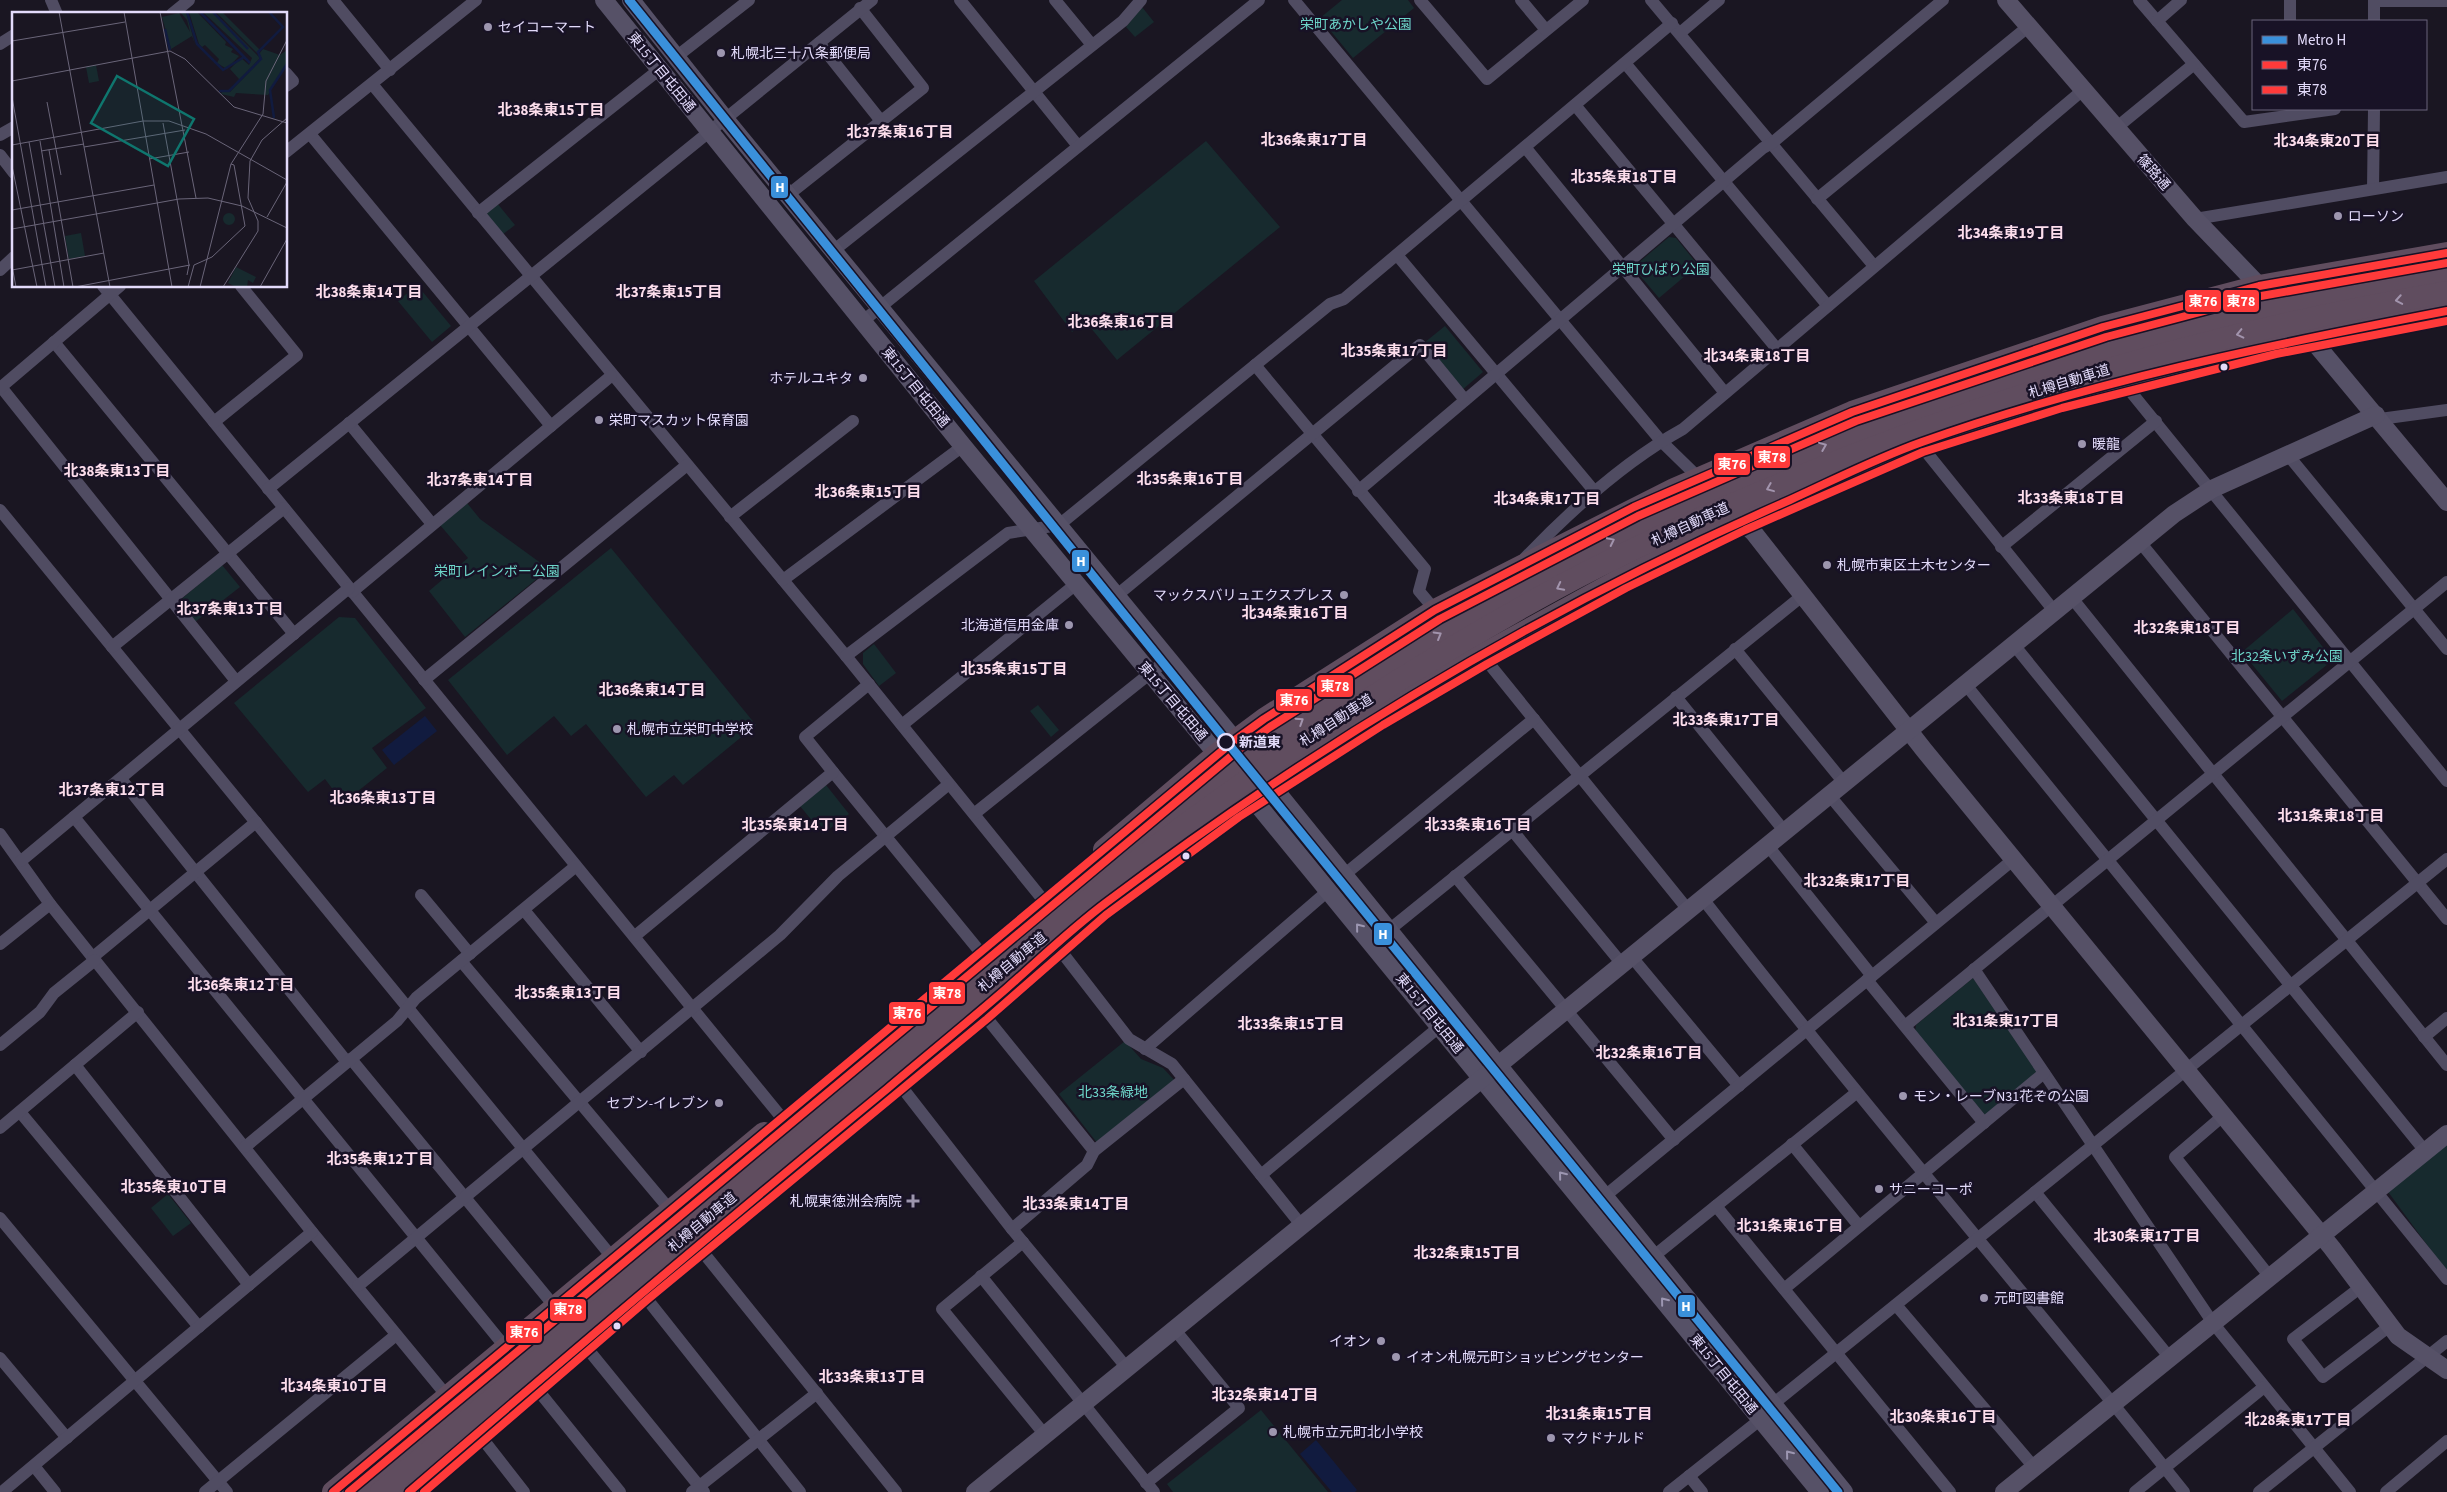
<svg xmlns="http://www.w3.org/2000/svg" width="2447" height="1492" viewBox="0 0 2447 1492" font-family="'Source Sans 3','Noto Sans JP',sans-serif">
<rect width="100%" height="100%" fill="#1a1622"/>
<!-- green -->
<g fill="#172a2e">
<path d="M1342 0H1408L1414 8 1353 58 1320 18Z"/>
<path d="M1142 7 1154 22 1135 37 1126 27Z"/>
<path d="M1206 141 1280 227 1117 360 1086 322 1072 332 1034 281Z"/>
<path d="M497 203 515 225 502 235 485 213Z"/>
<path d="M1669 237 1676 238 1698 265 1659 298 1637 272V264Z"/>
<path d="M417 285 451 326 432 342 398 301Z"/>
<path d="M1445 326 1483 372 1462 390 1424 343Z"/>
<path d="M467 503 480 519 549 569 465 637 429 591 468 558 440 525Z"/>
<path d="M611 548 756 725 683 785 674 775 646 797 586 724 571 736 554 716 507 755 448 680Z"/>
<path d="M222 565 240 587 195 622 179 601Z"/>
<path d="M2293 609 2333 660 2282 701 2242 652Z"/>
<path d="M339 617 355 618 426 708 372 748 387 768 343 803 325 779 308 792 234 703Z"/>
<path d="M874 644 896 673 879 686 863 664V653Z"/>
<path d="M1038 705 1059 730 1051 737 1030 711Z"/>
<path d="M826 785 849 814 823 834 800 806Z"/>
<path d="M1973 978 2038 1073 1986 1116 1915 1033 1916 1025Z"/>
<path d="M1125 1041 1141 1059 1163 1068 1176 1082 1098 1144 1059 1094Z"/>
<path d="M2447 1141V1272L2386 1189Z"/>
<path d="M168 1194 191 1223 173 1236 151 1208Z"/>
<path d="M1261 1410 1328 1492H1173L1167 1484Z"/>
</g>
<!-- water -->
<g fill="#111b3f">
<path d="M425 716 437 731 394 765 382 750Z"/>
<path d="M1316 1440 1357 1490 1355 1492H1332L1300 1454Z"/>
</g>
<g fill="none" stroke-linecap="round" stroke-linejoin="round">
<!-- street -->
<g stroke="#504c62" stroke-width="12">
<path d="M51 0 57 14"/>
<path d="M333 0 390 70"/>
<path d="M960 0 1078 146"/>
<path d="M1055 0 1092 45"/>
<path d="M1294 0 1661 441 1701 480"/>
<path d="M1420 0 1487 79 1583 0"/>
<path d="M1521 0 1546 30"/>
<path d="M1651 0 1874 266"/>
<path d="M2139 0 2244 122 2335 109"/>
<path d="M2290 0V21"/>
<path d="M2374 1H2447"/>
<path d="M172 14 189 0"/>
<path d="M2157 21 2181 0"/>
<path d="M2374 21V0"/>
<path d="M1680 33 1719 0"/>
<path d="M819 43 881 121"/>
<path d="M0 44 14 35"/>
<path d="M676 57 749 0"/>
<path d="M1625 63 1828 306"/>
<path d="M286 73 293 81 286 86"/>
<path d="M372 84 846 656 1044 901"/>
<path d="M1575 105 1777 349"/>
<path d="M2116 128 2194 64"/>
<path d="M310 134 551 426"/>
<path d="M0 135 14 127"/>
<path d="M1525 147 1725 393"/>
<path d="M286 152 476 0"/>
<path d="M0 155 14 173"/>
<path d="M2373 189 2374 109"/>
<path d="M788 195 923 88 860 8"/>
<path d="M1817 199 2029 26"/>
<path d="M478 213 660 69"/>
<path d="M2195 219 2447 177"/>
<path d="M833 251 1123 21 1141 0"/>
<path d="M1397 255 1595 492"/>
<path d="M0 270 14 257"/>
<path d="M103 286 782 1118"/>
<path d="M863 321 1259 0"/>
<path d="M54 342 294 634"/>
<path d="M1255 365 1425 569 1419 591 1435 610"/>
<path d="M2122 381 2447 781"/>
<path d="M1 387 236 681"/>
<path d="M0 388 120 286"/>
<path d="M2380 419 2447 410"/>
<path d="M214 422 297 355 241 286"/>
<path d="M349 423 432 524"/>
<path d="M1919 443 2055 612"/>
<path d="M2288 455 2447 649"/>
<path d="M268 489 872 0"/>
<path d="M1358 491 1763 148 1772 143 1943 0"/>
<path d="M0 510 616 1262"/>
<path d="M730 517 853 421"/>
<path d="M2140 542 2447 919"/>
<path d="M2001 547 2156 421"/>
<path d="M1525 558C1571 510 1625 461 1683 429L2083 90"/>
<path d="M783 580 963 446"/>
<path d="M352 592 611 376"/>
<path d="M1116 596 1420 345 1465 400"/>
<path d="M2072 598 2447 1065"/>
<path d="M2014 645 2425 1151"/>
<path d="M112 647 284 508"/>
<path d="M1735 649 1845 784"/>
<path d="M1482 655 1689 911"/>
<path d="M846 656 1008 533 1059 525 1330 304 1344 299 1672 23"/>
<path d="M424 680 687 465"/>
<path d="M1966 685 2447 1279"/>
<path d="M1676 697 1785 832"/>
<path d="M902 725 1076 584"/>
<path d="M833 772 981 953"/>
<path d="M121 779 347 1062"/>
<path d="M1830 796 1936 923"/>
<path d="M974 814 1168 659"/>
<path d="M74 817 506 1348"/>
<path d="M1512 830 1622 964"/>
<path d="M0 834 50 904 312 1232 447 1396"/>
<path d="M1768 846 1872 976"/>
<path d="M21 861 349 588"/>
<path d="M1344 875 1534 719"/>
<path d="M1455 876 1674 1140"/>
<path d="M421 895 470 954"/>
<path d="M1703 899C1859 1100 2026 1293 2184 1492"/>
<path d="M524 910 641 1052"/>
<path d="M1389 930 1802 596"/>
<path d="M635 936 833 772 805 737 869 684"/>
<path d="M0 944 50 904"/>
<path d="M1057 946 1129 1039 1172 1064 1302 1226"/>
<path d="M1631 956 1739 1086"/>
<path d="M93 957 256 822"/>
<path d="M461 961 671 1211"/>
<path d="M1974 969 2213 1323 2350 1492"/>
<path d="M1867 980 1984 1123"/>
<path d="M981 1011 1094 1151"/>
<path d="M1905 1026 2447 582"/>
<path d="M2424 1037 2447 1018"/>
<path d="M0 1045 40 1012 54 993 95 960"/>
<path d="M1145 1049 1329 890"/>
<path d="M351 1059 555 1307"/>
<path d="M75 1065 249 1285"/>
<path d="M897 1081 1012 1229 1127 1368"/>
<path d="M20 1112 199 1327"/>
<path d="M2224 1115 2175 1157 2270 1277"/>
<path d="M0 1128 138 1012"/>
<path d="M1792 1144 1859 1226"/>
<path d="M245 1147 397 1021 416 998 576 866"/>
<path d="M1261 1175 1456 1013"/>
<path d="M2035 1192 2170 1358"/>
<path d="M1605 1196 2014 859"/>
<path d="M1716 1206 1950 1492"/>
<path d="M0 1218 227 1492"/>
<path d="M1012 1229 1087 1165 1094 1151 1184 1079"/>
<path d="M1023 1242 942 1309 1045 1435"/>
<path d="M698 1246 896 1492"/>
<path d="M1654 1256 1856 1093"/>
<path d="M981 1276 1154 1492"/>
<path d="M358 1286 780 935 838 876 949 784"/>
<path d="M2361 1287 2293 1339 2323 1377 2391 1325"/>
<path d="M639 1289 800 1492"/>
<path d="M1784 1289 2044 1073"/>
<path d="M1896 1305 2034 1467"/>
<path d="M582 1342 704 1492"/>
<path d="M0 1358 67 1438"/>
<path d="M533 1384 620 1492"/>
<path d="M1773 1404 2447 859"/>
<path d="M478 1433 524 1492"/>
<path d="M34 1466 55 1492"/>
<path d="M1689 1476 1702 1492"/>
<path d="M1146 1483 1239 1408 1175 1330"/>
<path d="M2 1492 312 1232"/>
<path d="M205 1492 396 1335"/>
<path d="M692 1492 817 1393"/>
<path d="M1669 1492 1761 1419"/>
<path d="M2135 1492 2264 1387"/>
<path d="M2259 1492 2447 1341"/>
<path d="M2386 1492 2447 1441"/>
</g>
<!-- secondary -->
<g stroke="#565167" stroke-width="18">
<path d="M604 0 963 446 1225 764"/>
<path d="M631 0 726 120 1242 749"/>
<path d="M2006 0 2195 219 2266 293"/>
<path d="M2304 330 2447 502"/>
<path d="M1741 521 1754 533 1924 750 2332 1248 2398 1336 2447 1370"/>
<path d="M1263 775 1844 1492"/>
<path d="M1244 788 1820 1492"/>
<path d="M975 1492 2174 514 2212 489 2376 415"/>
<path d="M2004 1492 2447 1134"/>
</g>
<!-- highway -->
<g stroke="#604d5f" stroke-width="22">
<path d="M1104 850 1217 754 1264 719 1435 610 1674 489 1852 412 2103 327 2259 286 2447 253"/>
<path d="M333 1492 764 1133"/>
<path d="M409 1492 641 1292 981 1011 1100 907 1233 809 1378 716 1482 655 1621 579 1741 521 1919 443 2059 398 2274 344 2447 311"/>
</g>
<!-- highway-bridge -->
<g stroke="#604d5f" stroke-width="22">
<path d="M354 1492 1106 861C1198 790 1293 723 1392 661 1463 616 1539 577 1614 540 1878 410 2157 321 2447 273"/>
<path d="M381 1492 1117 876C1256 769 1401 673 1555 589 1633 547 1714 511 1796 478 2005 392 2224 330 2447 292"/>
</g>
<defs>
<g id="bus-1">
<path d="M333 1492 1235 740 1264 719 1435 610 1634 507 1852 412 2103 327 2259 286 2447 253"/>
<path d="M409 1492C567 1356 726 1221 887 1089 927 1055 968 1022 1007 988 1040 959 1072 928 1107 902 1318 743 1548 606 1790 500 1834 480 1877 458 1922 442 2092 381 2270 345 2447 311"/>
</g>
<g id="bus-2">
<path d="M349 1492 1241 748 1270 727 1440 619 1638 516 1856 421 2106 337 2261 296 2447 263"/>
<path d="M424 1492 647 1300 987 1019 1106 915 1239 817 1383 725 1487 664 1626 588 1745 530 1923 452 2062 408 2276 354 2447 321"/>
</g>
</defs>
<!-- bus-1 casing -->
<use href="#bus-1" stroke="#181226" stroke-width="11"/>
<!-- bus-2 casing -->
<use href="#bus-2" stroke="#181226" stroke-width="11"/>
<!-- bus-1 -->
<use href="#bus-1" stroke="#ff3a3a" stroke-width="8"/>
<!-- bus-2 -->
<use href="#bus-2" stroke="#ff3a3a" stroke-width="8"/>
<defs>
<path id="metro-1" d="M629 0 1226 741 1838 1492"/>
</defs>
<!-- metro-1 casing -->
<use href="#metro-1" stroke="#181226" stroke-width="12"/>
<!-- metro-1 -->
<use href="#metro-1" stroke="#3a90db" stroke-width="9"/>
</g>
<!-- one-way arrows -->
<defs><path id="oneway-chevron" d="M-2-3.5L2.5 0L-2 3.5" fill="none" stroke-width="1.6" stroke-linecap="round" stroke-linejoin="round" transform="scale(1.25)"/></defs>
<g stroke="#a294ad">
<use href="#oneway-chevron" transform="translate(2399 300) rotate(170)"/>
<use href="#oneway-chevron" transform="translate(2240 334) rotate(167)"/>
<use href="#oneway-chevron" transform="translate(1823 446) rotate(-22)"/>
<use href="#oneway-chevron" transform="translate(1770 488) rotate(158)"/>
<use href="#oneway-chevron" transform="translate(1611 541) rotate(-26)"/>
<use href="#oneway-chevron" transform="translate(1560 587) rotate(153)"/>
<use href="#oneway-chevron" transform="translate(1438 635) rotate(-30)"/>
<use href="#oneway-chevron" transform="translate(1300 721) rotate(-33)"/>
</g>
<g stroke="#9c96b1">
<use href="#oneway-chevron" transform="translate(1359 927) rotate(-129)"/>
<use href="#oneway-chevron" transform="translate(1562 1175) rotate(-129)"/>
<use href="#oneway-chevron" transform="translate(1664 1301) rotate(-129)"/>
<use href="#oneway-chevron" transform="translate(1789 1454) rotate(-129)"/>
</g>
<!-- markers -->
<g fill="#9d96af" stroke="#181226" stroke-width="2">
<circle cx="488" cy="27" r="5"/>
<circle cx="721" cy="53" r="5"/>
<circle cx="2338" cy="216" r="5"/>
<circle cx="863" cy="378" r="5"/>
<circle cx="599" cy="420" r="5"/>
<circle cx="2082" cy="444" r="5"/>
<circle cx="1827" cy="565" r="5"/>
<circle cx="1344" cy="595" r="5"/>
<circle cx="1069" cy="625" r="5"/>
<circle cx="617" cy="729" r="5"/>
<circle cx="1903" cy="1096" r="5"/>
<circle cx="719" cy="1103" r="5"/>
<circle cx="1879" cy="1189" r="5"/>
<path d="M910.5 1193.5h5v5h5v5h-5v5h-5v-5h-5v-5h5z"/>
<circle cx="1984" cy="1298" r="5"/>
<circle cx="1381" cy="1341" r="5"/>
<circle cx="1396" cy="1357" r="5"/>
<circle cx="1273" cy="1432" r="5"/>
<circle cx="1551" cy="1438" r="5"/>
</g>
<g fill="#e3dbfb" stroke="#181226" stroke-width="2">
<circle cx="2224" cy="367" r="4.5"/>
<circle cx="1186" cy="856" r="4.5"/>
<circle cx="617" cy="1326" r="4.5"/>
</g>
<circle fill="#181226" stroke="#e3dbfb" stroke-width="2.5" cx="1226" cy="742" r="8"/>
<g text-anchor="middle" stroke-width="5" stroke-linejoin="round" paint-order="stroke">
<!-- park labels -->
<g font-size="14" fill="#6dd5c9" stroke="#181226">
<text x="1356" y="29">栄町あかしや公園</text>
<text x="1661" y="274">栄町ひばり公園</text>
<text x="497" y="576">栄町レインボー公園</text>
<text x="2287" y="661">北32条いずみ公園</text>
<text x="1113" y="1097">北33条緑地</text>
</g>
<!-- poi labels -->
<g font-size="14" fill="#e3dbfb" stroke="#181226" text-anchor="start">
<text x="498" y="32">セイコーマート</text>
<text x="731" y="58">札幌北三十八条郵便局</text>
<text x="2348" y="221">ローソン</text>
<text x="853" y="383" text-anchor="end">ホテルユキタ</text>
<text x="609" y="425">栄町マスカット保育園</text>
<text x="2092" y="449">暖龍</text>
<text x="1837" y="570">札幌市東区土木センター</text>
<text x="1334" y="600" text-anchor="end">マックスバリュエクスプレス</text>
<text x="1059" y="630" text-anchor="end">北海道信用金庫</text>
<text x="627" y="734">札幌市立栄町中学校</text>
<text x="1913" y="1101">モン・レーブN31花ぞの公園</text>
<text x="709" y="1108" text-anchor="end">セブン-イレブン</text>
<text x="1889" y="1194">サニーコーポ</text>
<text x="902" y="1206" text-anchor="end">札幌東徳洲会病院</text>
<text x="1994" y="1303">元町図書館</text>
<text x="1371" y="1346" text-anchor="end">イオン</text>
<text x="1406" y="1362">イオン札幌元町ショッピングセンター</text>
<text x="1283" y="1437">札幌市立元町北小学校</text>
<text x="1561" y="1443">マクドナルド</text>
</g>
<!-- street labels -->
<g font-size="14" fill="#e3dbfb" stroke="#181226">
<text transform="translate(662 72) rotate(51)" y="5">東15丁目屯田通</text>
<text transform="translate(2154 172) rotate(49)" y="5">篠路通</text>
<text transform="translate(2069 381) rotate(-17)" y="5">札樽自動車道</text>
<text transform="translate(916 387) rotate(51)" y="5">東15丁目屯田通</text>
<text transform="translate(1690 524) rotate(-25)" y="5">札樽自動車道</text>
<text transform="translate(1173 701) rotate(50)" y="5">東15丁目屯田通</text>
<text transform="translate(1336 720) rotate(-33)" y="5">札樽自動車道</text>
<text transform="translate(1012 962) rotate(-40)" y="5">札樽自動車道</text>
<text transform="translate(1430 1013) rotate(51)" y="5">東15丁目屯田通</text>
<text transform="translate(702 1222) rotate(-40)" y="5">札樽自動車道</text>
<text transform="translate(1724 1374) rotate(51)" y="5">東15丁目屯田通</text>
</g>
<!-- stop labels -->
<g font-size="14" font-weight="bold" fill="#e3dbfb" stroke="#181226" text-anchor="start">
<text x="1239" y="747">新道東</text>
</g>
<!-- neighbourhood labels -->
<g font-size="15" font-weight="bold" fill="#fcddec" stroke="#181226">
<text x="551" y="115">北38条東15丁目</text>
<text x="900" y="137">北37条東16丁目</text>
<text x="1314" y="145">北36条東17丁目</text>
<text x="2327" y="146">北34条東20丁目</text>
<text x="1624" y="182">北35条東18丁目</text>
<text x="2011" y="238">北34条東19丁目</text>
<text x="369" y="297">北38条東14丁目</text>
<text x="669" y="297">北37条東15丁目</text>
<text x="1121" y="327">北36条東16丁目</text>
<text x="1394" y="356">北35条東17丁目</text>
<text x="1757" y="361">北34条東18丁目</text>
<text x="117" y="476">北38条東13丁目</text>
<text x="1190" y="484">北35条東16丁目</text>
<text x="480" y="485">北37条東14丁目</text>
<text x="868" y="497">北36条東15丁目</text>
<text x="2071" y="503">北33条東18丁目</text>
<text x="1547" y="504">北34条東17丁目</text>
<text x="230" y="614">北37条東13丁目</text>
<text x="1295" y="618">北34条東16丁目</text>
<text x="2187" y="633">北32条東18丁目</text>
<text x="1014" y="674">北35条東15丁目</text>
<text x="652" y="695">北36条東14丁目</text>
<text x="1726" y="725">北33条東17丁目</text>
<text x="112" y="795">北37条東12丁目</text>
<text x="383" y="803">北36条東13丁目</text>
<text x="2331" y="821">北31条東18丁目</text>
<text x="795" y="830">北35条東14丁目</text>
<text x="1478" y="830">北33条東16丁目</text>
<text x="1857" y="886">北32条東17丁目</text>
<text x="241" y="990">北36条東12丁目</text>
<text x="568" y="998">北35条東13丁目</text>
<text x="2006" y="1026">北31条東17丁目</text>
<text x="1291" y="1029">北33条東15丁目</text>
<text x="1649" y="1058">北32条東16丁目</text>
<text x="380" y="1164">北35条東12丁目</text>
<text x="174" y="1192">北35条東10丁目</text>
<text x="1076" y="1209">北33条東14丁目</text>
<text x="1790" y="1231">北31条東16丁目</text>
<text x="2147" y="1241">北30条東17丁目</text>
<text x="1467" y="1258">北32条東15丁目</text>
<text x="872" y="1382">北33条東13丁目</text>
<text x="334" y="1391">北34条東10丁目</text>
<text x="1265" y="1400">北32条東14丁目</text>
<text x="1599" y="1419">北31条東15丁目</text>
<text x="1943" y="1422">北30条東16丁目</text>
<text x="2298" y="1425">北28条東17丁目</text>
</g>
</g>
<!-- overview -->
<g transform="translate(12 12)">
<rect width="275" height="275" fill="#1a1622"/>
<path d="M168 0H174L183 32 180 24 159 37 150 5 167 1 178 20 175 8ZM177 0H185L214 30 213 33 221 37 219 40 227 44 215 57 205 51 207 47 193 33 190 35 187 32ZM191 0H202L248 46 220 75 227 67 218 57 229 46 237 53 240 46ZM204 0H210L248 38 245 41ZM251 37 268 43 275 38V51L256 83 224 81 222 85 209 82 211 78 218 80 250 47 247 42ZM84 53 87 69 77 71 74 55ZM211 207a6 6 0 1 1 12 0a6 6 0 1 1-12 0ZM69 221 73 244 57 247 53 224ZM224 255 244 265 241 271 236 268 235 275H224L216 271Z" fill="#172a2e"/>
<path fill="none" stroke="#111b3f" stroke-width="2.5" d="M175 0 185 32 211 58 232 45M188 0 238 51M201 0 236 37M153 17 158 38M207 79H217L249 47 246 40 271 15 257 0M262 106 258 78 275 52"/>
<path fill="none" stroke="#6a6579" stroke-width="1" d="M47 0 98 275M112 0 160 275M148 0 184 186M0 29 113 10M0 69 158 39 173 47 222 95 275 111M0 85 34 275M35 90 49 163M151 111 177 253 175 263M28 129 52 275M17 130 43 275M0 133 131 109H157L194 122 275 168M72 135 173 118M37 138 61 275M29 139 72 132M137 147 177 140M238 149 250 128 275 106M0 154 25 275M0 198 142 173M84 202 167 187 196 186 230 194 275 216M255 205 275 170M0 217 84 202M0 254 4 275M0 258 92 241M63 275 178 253M176 275 182 253 200 245 233 214 222 153 219 152 251 102 254 69 275 28M188 275 219 152M211 275 246 219V209L236 186 238 149M248 275 275 227"/>
<path fill="#0f766e" fill-opacity="0.15" stroke="#0f766e" stroke-width="2.5" d="M105 64 182 107 156 154 79 111Z"/>
<rect width="275" height="275" fill="none" stroke="#e3dbfb" stroke-width="2.5"/>
</g>
<g stroke="#181226" stroke-width="2">
<rect x="770" y="175" width="19" height="24" rx="5" fill="#3a90db"/>
<rect x="2184" y="289" width="38" height="24" rx="5" fill="#ff3a3a"/>
<rect x="2222" y="289" width="38" height="24" rx="5" fill="#ff3a3a"/>
<rect x="1753" y="445" width="38" height="24" rx="5" fill="#ff3a3a"/>
<rect x="1713" y="452" width="38" height="24" rx="5" fill="#ff3a3a"/>
<rect x="1071" y="549" width="19" height="24" rx="5" fill="#3a90db"/>
<rect x="1316" y="674" width="38" height="24" rx="5" fill="#ff3a3a"/>
<rect x="1275" y="688" width="38" height="24" rx="5" fill="#ff3a3a"/>
<rect x="1373" y="922" width="20" height="24" rx="5" fill="#3a90db"/>
<rect x="928" y="981" width="38" height="24" rx="5" fill="#ff3a3a"/>
<rect x="888" y="1001" width="38" height="24" rx="5" fill="#ff3a3a"/>
<rect x="1677" y="1294" width="19" height="24" rx="5" fill="#3a90db"/>
<rect x="549" y="1298" width="38" height="24" rx="5" fill="#ff3a3a"/>
<rect x="505" y="1320" width="38" height="24" rx="5" fill="#ff3a3a"/>
</g>
<g font-size="14" text-anchor="middle" font-weight="bold" fill="#fff">
<text x="780" y="192">H</text>
<text x="2203" y="306">東76</text>
<text x="2241" y="306">東78</text>
<text x="1772" y="462">東78</text>
<text x="1732" y="469">東76</text>
<text x="1081" y="566">H</text>
<text x="1335" y="691">東78</text>
<text x="1294" y="705">東76</text>
<text x="1383" y="939">H</text>
<text x="947" y="998">東78</text>
<text x="907" y="1018">東76</text>
<text x="1686" y="1311">H</text>
<text x="568" y="1314">東78</text>
<text x="524" y="1337">東76</text>
</g>
<!-- legend -->
<rect x="2252" y="20" width="175" height="90" fill="#181226" stroke="#69627b"/>
<rect x="2262" y="36" width="25" height="8" fill="#3a90db" stroke="#69627b"/>
<text x="2297" y="45" font-size="15" fill="#e3dbfb">Metro H</text>
<rect x="2262" y="61" width="25" height="8" fill="#ff3a3a" stroke="#69627b"/>
<text x="2297" y="70" font-size="15" fill="#e3dbfb">東76</text>
<rect x="2262" y="86" width="25" height="8" fill="#ff3a3a" stroke="#69627b"/>
<text x="2297" y="95" font-size="15" fill="#e3dbfb">東78</text>
</svg>
